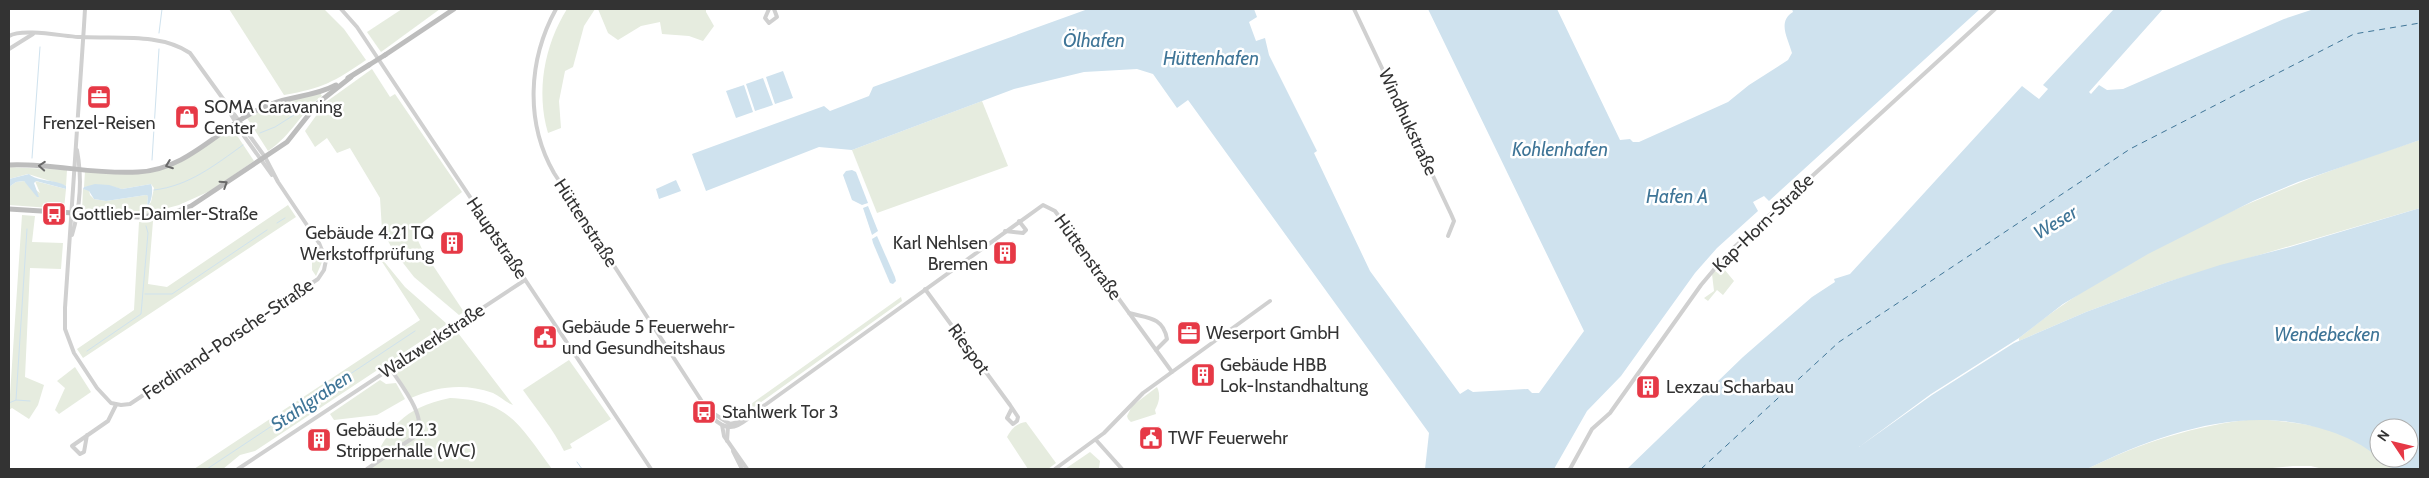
<svg xmlns="http://www.w3.org/2000/svg" width="2429" height="478" viewBox="0 0 2429 478" font-family="Cabin,sans-serif">
<rect width="100%" height="100%" fill="#fff"/>
<!-- green -->
<g fill="#e6ecdf">
<path d="M229 9H324L344 29 366 60C334 82 323 88 284 95Z"/>
<path d="M402 9H440L381 52 367 32Z"/>
<path d="M567 9H595L584 26 573 67 565 71 559 101 561 128 548 133C536 91 544 46 567 9Z"/>
<path d="M598 9H706V12L714 26 703 41 689 36 662 34 660 22 641 26 618 40 608 33Z"/>
<path d="M372 69 390 97 395 94 462 192 413 230 422 249 464 312 459 315 414 277 393 250 382 230 380 198 350 148 337 153 327 138 315 147 305 131 326 102Z"/>
<path d="M320 93 322 96C301 112 292 135 268 151L247 118 271 105Z"/>
<path d="M982 101 1008 166 877 213 852 150Z"/>
<path d="M232 128 254 161 210 191 179 205 149 213 82 211 83 189 89 190 90 195 94 199 106 201 146 195 148 196 147 207 151 202 154 188 151 184 122 189 105 185 84 187 85 171H158Z"/>
<path d="M2420 140V208L2167 282 2086 312 2019 341V338C2132 246 2282 184 2420 140Z"/>
<path d="M9 167 67 170 66 186 28 174 9 179Z"/>
<path d="M24 181 40 193 35 181 66 189 64 209 9 205V187L16 182Z"/>
<path d="M288 205 296 217 83 358 77 349 134 310 139 222 153 221 148 284 167 287Z"/>
<path d="M22 215 35 216 32 242 63 243 61 269 30 268 25 377 44 385 38 405 29 419 12 408 9 410Z"/>
<path d="M317 247 322 262 316 276 312 270V253Z"/>
<path d="M373 248 405 287 447 324 255 451 240 455 223 469H194L420 320Z"/>
<path d="M1724 269 1734 281 1723 295 1717 290 1708 301 1704 298 1714 291 1712 274 1715 271 1718 273Z"/>
<path d="M901 297 902 301 739 418 737 414Z"/>
<path d="M455 329 513 405C506 403 500 396 493 393 464 383 439 386 411 398L397 375V369Z"/>
<path d="M569 360 611 419 570 444 572 448 564 451C554 430 537 410 523 390Z"/>
<path d="M75 367 91 392 59 414 55 410 65 388 57 381Z"/>
<path d="M380 380 386 384 396 383 405 399 377 415 334 420 330 414Z"/>
<path d="M1157 387C1161 395 1159 403 1155 410L1156 414 1131 422 1128 419 1127 416 1132 406Z"/>
<path d="M450 398C509 400 520 426 552 469H369C390 427 402 408 450 398Z"/>
<path d="M2255 419C2294 422 2337 425 2369 449 2378 455 2385 463 2393 469H2323L2311 466H2293L2262 469H2087C2140 443 2196 425 2255 419Z"/>
<path d="M1026 422 1056 463 1048 469H1028L1007 437C1011 429 1017 423 1026 422Z"/>
<path d="M1090 452 1100 461 1099 468 1065 469Z"/>
</g>
<!-- water -->
<g fill="#cfe2ee">
<path d="M1088 9H1254L1257 17 1249 22 1256 41 1265 38 1269 55 1317 151 1314 153 1370 271 1460 394 1468 389 1473 392 1528 389 1532 393H1539L1584 331 1428 9H1557L1620 140 1630 139 1633 142H1639L1728 102 1749 85 1788 60 1792 53C1788 38 1777 22 1793 12L1792 9H1980L1769 201 1764 196 1753 202 1758 211 1717 248 1695 273 1621 376 1587 411 1554 469H1425L1429 433 1188 100 1177 108 1153 74 1137 69 1084 72 1014 89 852 150 819 147 706 191 692 154 824 106 830 111 869 96 873 87Z"/>
<path d="M2114 9H2163L2089 92 2091 94 2099 85 2107 90 2123 89 2284 19 2314 9H2420V140L2298 182 2253 201 2148 254 2063 304 2019 338 1931 394 1859 447 1932 395 2014 343 2086 312 2167 282 2220 265 2290 247 2420 208V469H2393L2379 458H2409V428H2379V458C2364 445 2347 437 2329 431 2247 403 2161 433 2087 469H1627L1743 357 1812 297 1835 282 1834 279 1850 274 2022 86 2039 99 2048 89 2043 85Z"/>
<path d="M783 71 793 98 775 104 766 77Z"/>
<path d="M763 78 773 105 755 111 746 84Z"/>
<path d="M744 85 753 112 736 118 726 91Z"/>
<path d="M852 170 856 172 868 203 862 205 852 200 843 175 846 171Z"/>
<path d="M29 174C38 182 55 179 66 186V189L36 181 34 183 39 197H37L24 181 16 182 9 187V179Z"/>
<path d="M676 180 681 191 659 199 656 189Z"/>
<path d="M95 184 109 185 122 189 151 184C154 190 151 204 147 207L148 196 146 195 106 201 94 199 89 191 83 189 84 187Z"/>
<path d="M868 206 878 231 872 235 863 208Z"/>
<path d="M877 236 895 277 896 281 893 284 890 283 873 243 872 239Z"/>
</g>
<g fill="none" stroke-linecap="round" stroke-linejoin="round">
<!-- stream -->
<g stroke="#cfe2ee" stroke-width="1">
<path d="M159 33 162 9"/>
<path d="M260 133 275 127 294 115"/>
<path d="M32 158 40 47"/>
<path d="M152 160 159 49"/>
<path d="M154 190C189 186 215 165 243 145"/>
<path d="M277 223 285 218"/>
<path d="M145 294H172L267 230"/>
<path d="M87 351 141 314 148 233 146 226"/>
<path d="M16 400 27 229"/>
<path d="M9 403 16 400 30 401"/>
<path d="M577 462 582 469"/>
<path d="M207 469 415 331"/>
</g>
<!-- ferry -->
<path stroke="#3f7597" stroke-width="1" stroke-dasharray="6 5" stroke-linecap="butt" d="M1701 469 1839 342 2130 149 2354 34 2420 23"/>
<!-- street -->
<g stroke="#d0d0d0" stroke-width="4">
<path d="M341 9 357 27 651 469"/>
<path d="M556 9C528 60 525 122 554 173L712 417C734 440 746 418 765 405L1043 205 1055 211 1172 372"/>
<path d="M769 9 765 18 769 23 777 17 774 9"/>
<path d="M1354 9 1451 214 1454 221 1448 236"/>
<path d="M9 36C22 28 62 36 78 37H83C118 39 160 33 190 53L265 157 278 182 319 243 326 260 324 270 318 279 130 404 121 405 111 403 97 388 74 353 65 329V308C72 209 79 109 85 9"/>
<path d="M9 49 33 34"/>
<path d="M227 108 244 136 272 175"/>
<path d="M1005 231 1023 233 1026 230 1019 221"/>
<path d="M72 235C80 208 82 177 77 150"/>
<path d="M925 289 1010 405 1018 417 1017 421 1013 424 1007 418 1012 408"/>
<path d="M1129 313C1146 318 1163 316 1167 339L1156 350"/>
<path d="M711 412 730 424 743 421"/>
<path d="M722 425 724 436 747 469"/>
<path d="M87 435 84 452 80 454 72 446 108 421 116 405"/>
<path d="M1096 440 1122 469"/>
<path d="M727 441 728 426"/>
<path d="M733 451 742 469"/>
<path d="M238 469 525 280"/>
<path d="M367 469 417 435C427 416 401 385 390 368"/>
<path d="M1055 469 1104 433 1143 393 1270 301"/>
<path d="M1570 469 1592 429 1610 413 1701 285 1728 253 1995 9"/>
</g>
<!-- secondary -->
<g stroke="#bdbdbd" stroke-width="5">
<path d="M385 55 454 9"/>
<path d="M348 78 369 65"/>
<path d="M9 165C52 163 95 175 138 172 191 170 224 121 271 104 292 96 316 96 336 85"/>
<path d="M9 209 138 217 173 213 191 206 287 142 318 103 351 77"/>
</g>
<!-- secondary-bridge -->
<path stroke="#bdbdbd" stroke-width="5" d="M369 65 385 55"/>
</g>
<!-- one-way arrows -->
<defs><path id="oneway-chevron" d="M-2-3.5L2.5 0L-2 3.5" fill="none" stroke-width="1.6" stroke-linecap="round" stroke-linejoin="round" transform="scale(1.25)"/></defs>
<g stroke="#6a6a6a">
<use href="#oneway-chevron" transform="translate(169 165) rotate(159)"/>
<use href="#oneway-chevron" transform="translate(42 166) rotate(-176)"/>
<use href="#oneway-chevron" transform="translate(224 184) rotate(-33)"/>
</g>
<!-- icons -->
<defs>
<symbol id="office-square" viewBox="-11 -11 22 22"><rect x="-9" y="-9" width="18" height="18" rx="4" fill="#e63946" stroke="#fff"/><path d="M-6-3h4V-5.5h4V-3h4V5H-6ZM-1-4.5V-3h2v-1.5ZM-6 0V1H6V0Z" fill="#fff"/></symbol>
<symbol id="shop-square" viewBox="-11 -11 22 22"><rect x="-9" y="-9" width="18" height="18" rx="4" fill="#e63946" stroke="#fff"/><path d="M-5-2.5h2.3a2.7 3.5 0 0 1 5.4 0H5L5.5 6h-11ZM-1.5-2.5h3a1.5 2.3 0 0 0-3 0Z" fill="#fff"/></symbol>
<symbol id="bus-square" viewBox="-11 -11 22 22"><rect x="-9" y="-9" width="18" height="18" rx="4" fill="#e63946" stroke="#fff"/><path d="M-5-6H5V4H4V6H2V4H-2V6H-4V4H-5ZM-3.5-4V0h7V-4ZM-3.5 1.2v1.5H-2V1.2ZM2 1.2v1.5H3.5V1.2Z" fill="#fff"/></symbol>
<symbol id="building-square" viewBox="-11 -11 22 22"><rect x="-9" y="-9" width="18" height="18" rx="4" fill="#e63946" stroke="#fff"/><path d="M-4-6H4V6H1V3H-1V6H-4ZM-2.5-4.3h1.7v1.8h-1.7ZM.8-4.3h1.7v1.8H.8ZM-2.5-1h1.7V.8h-1.7ZM.8-1h1.7V.8H.8Z" fill="#fff"/></symbol>
<symbol id="civic-square" viewBox="-11 -11 22 22"><rect x="-9" y="-9" width="18" height="18" rx="4" fill="#e63946" stroke="#fff"/><path d="M-.6-6.5H3V-4.5H.6V-3L4-1V1h2V6H-6V1h2V-1L-.6-3ZM-1.2 2.5V6h2.4V2.5Z" fill="#fff"/></symbol>
</defs>
<g fill-rule="evenodd">
<use href="#office-square" x="85" y="83" width="28" height="28"/>
<use href="#shop-square" x="173" y="103" width="28" height="28"/>
<use href="#bus-square" x="40" y="200" width="28" height="28"/>
<use href="#building-square" x="438" y="229" width="28" height="28"/>
<use href="#building-square" x="991" y="239" width="28" height="28"/>
<use href="#office-square" x="1175" y="319" width="28" height="28"/>
<use href="#civic-square" x="531" y="323" width="28" height="28"/>
<use href="#building-square" x="1189" y="361" width="28" height="28"/>
<use href="#building-square" x="1634" y="373" width="28" height="28"/>
<use href="#bus-square" x="690" y="398" width="28" height="28"/>
<use href="#civic-square" x="1137" y="424" width="28" height="28"/>
<use href="#building-square" x="305" y="426" width="28" height="28"/>
</g>
<g text-anchor="middle" stroke-width="5" stroke-linejoin="round" paint-order="stroke">
<!-- poi labels -->
<g font-size="18" fill="#333" stroke="#fff" text-anchor="start">
<text x="204" y="113">SOMA Caravaning<tspan x="204" dy="21">Center</tspan></text>
<text x="99" y="129" text-anchor="middle">Frenzel-Reisen</text>
<text x="72" y="220">Gottlieb-Daimler-Straße</text>
<text x="434" y="239" text-anchor="end">Gebäude 4.21 TQ<tspan x="434" dy="21">Werkstoffprüfung</tspan></text>
<text x="988" y="249" text-anchor="end">Karl Nehlsen<tspan x="988" dy="21">Bremen</tspan></text>
<text x="562" y="333">Gebäude 5 Feuerwehr-<tspan x="562" dy="21">und Gesundheitshaus</tspan></text>
<text x="1206" y="339">Weserport GmbH</text>
<text x="1220" y="371">Gebäude HBB<tspan x="1220" dy="21">Lok-Instandhaltung</tspan></text>
<text x="1666" y="393">Lexzau Scharbau</text>
<text x="722" y="418">Stahlwerk Tor 3</text>
<text x="336" y="436">Gebäude 12.3<tspan x="336" dy="21">Stripperhalle (WC)</tspan></text>
<text x="1168" y="444">TWF Feuerwehr</text>
</g>
<!-- street labels -->
<g font-size="18" fill="#333" stroke="#fff">
<text transform="translate(1408 122) rotate(65)" y="6">Windhukstraße</text>
<text transform="translate(586 223) rotate(57)" y="6">Hüttenstraße</text>
<text transform="translate(1763 223) rotate(-44)" y="6">Kap-Horn-Straße</text>
<text transform="translate(497 238) rotate(56)" y="6">Hauptstraße</text>
<text transform="translate(1088 257) rotate(54)" y="6">Hüttenstraße</text>
<text transform="translate(228 339) rotate(-34)" y="6">Ferdinand-Porsche-Straße</text>
<text transform="translate(432 341) rotate(-33)" y="6">Walzwerkstraße</text>
<text transform="translate(969 349) rotate(54)" y="6">Riespot</text>
</g>
<!-- water labels -->
<g font-size="19" font-style="italic" fill="#3f7597" stroke="#fff">
<text x="1094" y="47">Ölhafen</text>
<text x="1211" y="65">Hüttenhafen</text>
<text x="1560" y="156">Kohlenhafen</text>
<text x="1677" y="203">Hafen A</text>
<text transform="translate(2055 222) rotate(-31)" y="7">Weser</text>
<text x="2327" y="341">Wendebecken</text>
<text transform="translate(311 400) rotate(-34)" y="7">Stahlgraben</text>
</g>
</g>
<!-- border -->
<rect width="2429" height="478" fill="none" stroke="#333333" stroke-width="20"/>
<!-- north arrow -->
<g transform="translate(2394 443) rotate(305)"><circle r="24" fill="#ffffff" stroke="#adadad"/>
<path d="M0-4L9 19L0 12L-9 19Z" fill="#e63946"/>
<text y="-8" font-size="14" font-weight="bold" text-anchor="middle" fill="#333333">N</text>
</g>
</svg>
